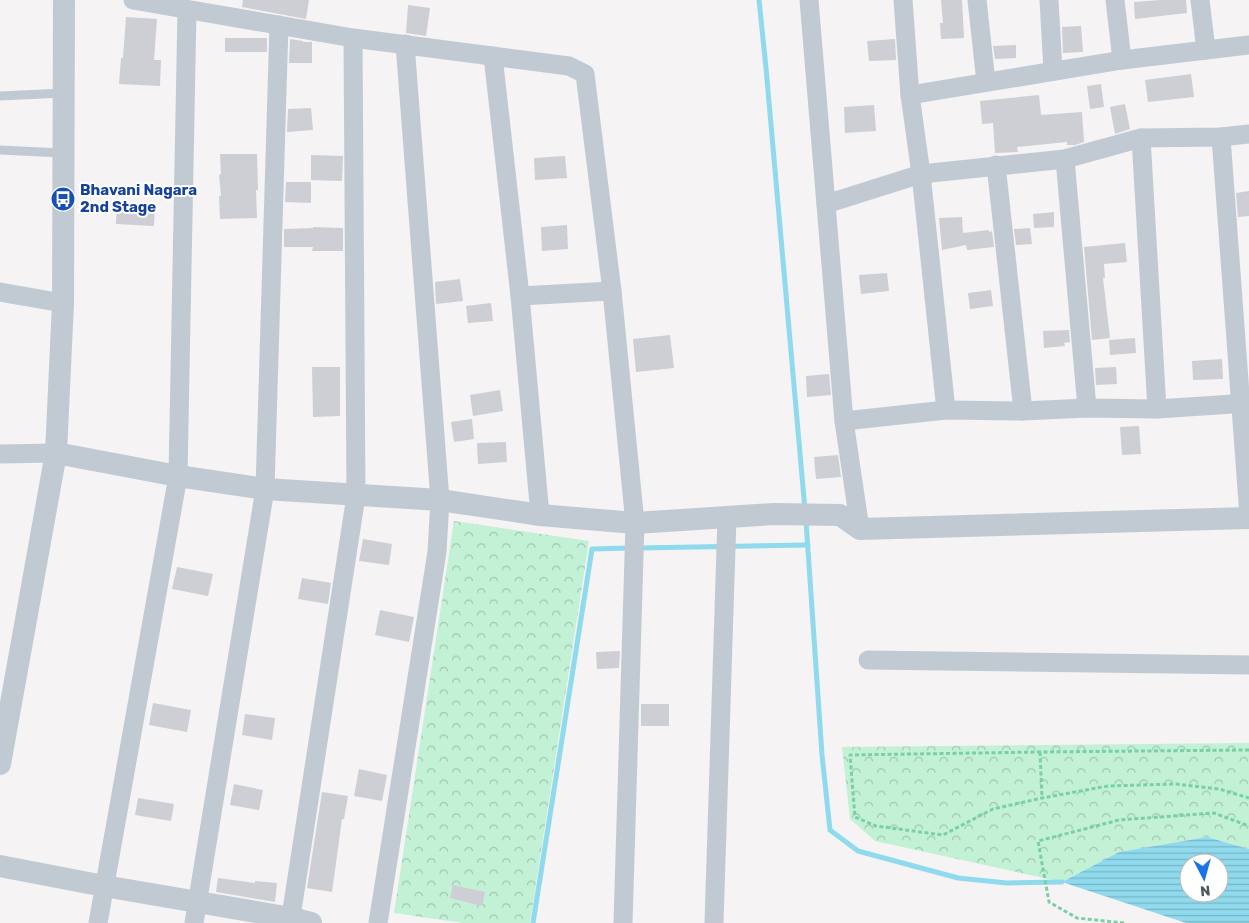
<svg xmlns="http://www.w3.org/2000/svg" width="1249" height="923" viewBox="0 0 1249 923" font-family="Rubik,sans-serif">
<defs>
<pattern id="forest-crowns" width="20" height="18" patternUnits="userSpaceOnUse" patternTransform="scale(1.25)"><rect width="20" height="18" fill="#c3f1d5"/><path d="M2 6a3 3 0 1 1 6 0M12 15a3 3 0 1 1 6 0" fill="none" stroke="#a0c6b0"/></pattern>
<pattern id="water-rules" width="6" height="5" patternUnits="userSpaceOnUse" patternTransform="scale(1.25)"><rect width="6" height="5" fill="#90daee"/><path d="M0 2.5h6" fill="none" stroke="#78b4c4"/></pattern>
</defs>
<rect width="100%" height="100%" fill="#f5f3f3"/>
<!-- forest -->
<g fill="url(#forest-crowns)">
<path d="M454 521 589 541 530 923H463L394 913Z"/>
<path d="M1249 743V849L1207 837 1119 852 1062 882 875 841 850 819 842 747Z"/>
</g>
<!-- water -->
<path fill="url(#water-rules)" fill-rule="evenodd" d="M1207 837 1249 849V923H1186L1062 882 1119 852ZM1189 863H1219V893H1189Z"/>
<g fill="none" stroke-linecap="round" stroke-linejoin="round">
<!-- stream -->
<g stroke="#90daee" stroke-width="5">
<path d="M759 0 766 68 805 510"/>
<path d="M806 521 822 755 830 830 858 851 958 878 1007 883 1062 882"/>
<path d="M639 548 808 545"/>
<path d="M533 923 592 549 630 548"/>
</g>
</g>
<!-- building -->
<g fill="#cdcfd5">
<path d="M243 0H309L306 19 242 7Z"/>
<path d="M941 0H962L964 38 941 39 940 23H943Z"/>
<path d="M1160 0H1186L1187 13 1135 19 1134 2Z"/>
<path d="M408 5 430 8 426 36 406 33Z"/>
<path d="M126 17 157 19 154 60H161L160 86 119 84 121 58H123Z"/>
<path d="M1081 26 1083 52 1063 53 1062 27Z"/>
<rect x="225" y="38" width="42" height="14"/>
<path d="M290 39 303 41V42H312V63H289Z"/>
<path d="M895 39 896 60 869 61 867 41Z"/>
<path d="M1016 45V58L995 59 993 46Z"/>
<path d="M1191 74 1194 97 1148 102 1145 80Z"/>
<path d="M1101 84 1104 107 1090 109 1087 86Z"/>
<path d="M1039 95 1041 115 1082 112 1084 142 1075 145H1067V142L1017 147 1018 152 995 153 993 123 982 124 980 101Z"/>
<path d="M1125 104 1130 129 1115 134 1110 107Z"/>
<path d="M874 105 876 131 845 133 844 107Z"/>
<path d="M311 108 313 130 287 132 288 109Z"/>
<path d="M220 154H257L258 190H256L257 218 220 219 219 196H221L219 175 221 174Z"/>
<path d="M311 155 343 156 342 181 311 180Z"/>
<path d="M565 156 567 178 535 180 534 158Z"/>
<path d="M286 182H311V203L285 202Z"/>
<path d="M1249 191V216L1238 217 1236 193Z"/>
<path d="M117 202 155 204 154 226 116 224Z"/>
<path d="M1054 212V227L1034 228 1033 214Z"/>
<path d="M962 217 963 233 989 230V232L992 231 994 247 967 250 966 245 942 250 939 218Z"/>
<path d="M567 225 568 249 542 251 541 227Z"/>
<path d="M313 227 343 228V251H312L313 247H284V229L313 228Z"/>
<path d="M1030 228 1032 244 1016 245 1014 229Z"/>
<path d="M1125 243 1127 262 1104 264 1105 278H1103L1110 338 1092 340 1084 247Z"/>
<path d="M887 273 889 291 861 294 859 275Z"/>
<path d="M460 279 463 301 436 304 435 282Z"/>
<path d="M991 290 993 306 970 309 968 293Z"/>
<path d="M491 303 493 321 468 323 466 306Z"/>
<path d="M1069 330 1070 342 1064 343 1065 346 1044 348 1043 331Z"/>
<path d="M670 335 674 368 636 372 633 339Z"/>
<path d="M1135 338 1136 353 1110 355 1109 340Z"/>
<path d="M1222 359 1223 379 1193 380 1192 361Z"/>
<path d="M312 367H340V416L313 417Z"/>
<path d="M1116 367 1117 384 1096 385 1095 368Z"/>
<path d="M829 374 831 395 807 397 806 376Z"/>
<path d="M500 390 503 411 473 416 470 395Z"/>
<path d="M472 419 474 439 454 442 451 422Z"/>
<path d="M1139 426 1141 454 1122 455 1120 427Z"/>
<path d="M506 442 507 462 478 464 477 443Z"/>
<path d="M838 455 841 477 816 479 814 457Z"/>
<path d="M363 539 392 544 389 565 359 561Z"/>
<path d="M177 567 213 574 208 596 172 589Z"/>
<path d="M302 578 331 583 328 604 298 599Z"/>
<path d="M380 610 414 617 409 642 375 635Z"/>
<path d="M620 651 619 668 597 669 596 652Z"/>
<path d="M153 703 191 710 187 732 149 725Z"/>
<rect x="641" y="704" width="28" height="22"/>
<path d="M245 714 275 718 272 740 242 735Z"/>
<path d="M359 769 387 775 382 801 354 796Z"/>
<path d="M234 784 263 790 259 810 230 805Z"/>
<path d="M322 792 348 796 344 819H342L332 892 307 888Z"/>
<path d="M138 798 174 804 171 821 135 815Z"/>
<path d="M218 878 255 883V881L277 883 275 902 216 892Z"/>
<path d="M453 885 485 892 482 906 450 898Z"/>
</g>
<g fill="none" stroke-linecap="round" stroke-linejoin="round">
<!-- path -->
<g stroke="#7ad0a6" stroke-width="3" stroke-dasharray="4 2.5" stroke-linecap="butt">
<path d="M1249 750 1040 752 850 755 855 817 876 826 943 835 993 809 1042 798 1108 786 1176 784 1219 789 1249 798"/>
<path d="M1040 752 1042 798"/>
<path d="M1124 923 1077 918 1049 902 1038 841 1119 820 1214 813 1249 826"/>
</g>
<!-- service -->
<g stroke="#c1cad2" stroke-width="9">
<path d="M0 96 64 93"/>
<path d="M0 150 62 153"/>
</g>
<!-- minor -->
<g stroke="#c1cad2" stroke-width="19">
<path d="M133 0 353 38 569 66 585 74 612 291 635 523 623 923"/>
<path d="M809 0 844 421 860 529"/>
<path d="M903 0 910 95 921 174 946 410"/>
<path d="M977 0 986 82"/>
<path d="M1049 0 1053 71"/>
<path d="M1115 0 1122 60"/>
<path d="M1200 0 1206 50"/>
<path d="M493 56 520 296 540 515"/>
<path d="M910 95 1122 60 1249 45"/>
<path d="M1221 137 1249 516"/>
<path d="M1141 138 1157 409"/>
<path d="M1065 159 1087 408"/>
<path d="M996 165 1023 411"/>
<path d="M826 204 921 174 1065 159 1141 138 1221 137 1249 134"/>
<path d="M0 292 63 303"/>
<path d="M520 296 612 291"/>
<path d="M844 421 946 410 1023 411 1087 408 1157 409 1249 403"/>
<path d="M0 454 56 453"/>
<path d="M868 660 1249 665"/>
<path d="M98 923 178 476 187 10"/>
<path d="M194 923 265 489 279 25"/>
<path d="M290 923 356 496 353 38"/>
<path d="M378 923 437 552 440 500 405 44"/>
<path d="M714 923 727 517"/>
</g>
<!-- tertiary -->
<g stroke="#c1cad2" stroke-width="22">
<path d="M56 453 178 476 265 489 440 500 540 515 635 523 774 514 840 515 860 529 1249 518"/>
<path d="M0 764 56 453 63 303 64 0"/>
<path d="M0 866 104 886 291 918 311 923"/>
</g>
</g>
<!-- icons -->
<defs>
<symbol id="bus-disc" viewBox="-11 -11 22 22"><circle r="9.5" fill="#1a4fb4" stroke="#fff"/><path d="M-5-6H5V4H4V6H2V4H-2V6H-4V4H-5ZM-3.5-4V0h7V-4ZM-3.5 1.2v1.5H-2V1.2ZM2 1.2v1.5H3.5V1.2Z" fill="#fff"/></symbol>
</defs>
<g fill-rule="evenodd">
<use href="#bus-disc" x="49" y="185" width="28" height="28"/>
</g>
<g text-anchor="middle" stroke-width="4" stroke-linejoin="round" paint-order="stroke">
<!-- transit labels -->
<g font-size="15" font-weight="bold" fill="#164399" stroke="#fff" text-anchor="start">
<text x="80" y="195">Bhavani Nagara<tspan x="80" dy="17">2nd Stage</tspan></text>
</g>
</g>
<!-- north arrow -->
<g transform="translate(1204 878) rotate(174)"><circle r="24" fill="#ffffff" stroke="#b7bbc0"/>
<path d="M0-4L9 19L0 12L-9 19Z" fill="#1a73e8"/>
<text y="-8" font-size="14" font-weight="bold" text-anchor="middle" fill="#4a5661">N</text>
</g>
</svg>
